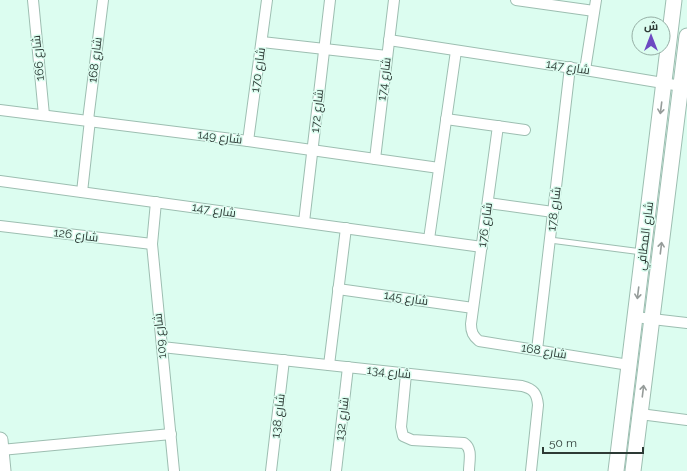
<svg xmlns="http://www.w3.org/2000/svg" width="687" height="471" viewBox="0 0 687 471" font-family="Raleway,Cairo,sans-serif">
<rect width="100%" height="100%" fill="#dcfdf0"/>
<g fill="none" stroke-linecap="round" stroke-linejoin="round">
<defs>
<path id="lane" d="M550 240 642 252"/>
<g id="street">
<path d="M33 0 44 115"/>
<path d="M516 0 594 11"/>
<path d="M389 40 585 70 681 86"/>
<path d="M262 42 387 56"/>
<path d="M585 70 596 0"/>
<path d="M0 110 248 141 439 168"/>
<path d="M446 119 525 130"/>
<path d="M88 120 103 0"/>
<path d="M498 126 471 324C471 332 473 336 479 341L629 365"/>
<path d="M248 141 267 0"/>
<path d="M375 159 394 0"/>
<path d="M0 181 482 247"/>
<path d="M82 192 90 120"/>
<path d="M156 202 152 244 174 471"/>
<path d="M488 203 553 212"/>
<path d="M304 222 330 0"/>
<path d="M0 226 152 244"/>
<path d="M429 239 456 51"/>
<path d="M338 289 473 308"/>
<path d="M635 317 687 323"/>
<path d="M162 347 522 386C534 389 537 394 538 405L531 471"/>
<path d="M537 350 570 67"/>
<path d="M329 365 346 228"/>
<path d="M406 374 401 427 403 436 412 440 464 443C473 449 469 461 469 471"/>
<path d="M640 414 687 420"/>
<path d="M1 450 171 434"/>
<path d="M271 471 284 360"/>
<path d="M336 471 348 367"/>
</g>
<g id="secondary">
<path d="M0 440 3 471"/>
<path d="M616 471 674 0"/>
<path d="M633 471 687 36"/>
</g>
</defs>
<!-- lane casing -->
<use href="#lane" stroke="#9dbeb1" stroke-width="7"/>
<!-- street casing -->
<use href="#street" stroke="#9dbeb1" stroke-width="12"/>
<!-- secondary casing -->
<use href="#secondary" stroke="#9dbeb1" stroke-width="17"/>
<!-- lane -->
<use href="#lane" stroke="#fff" stroke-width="5"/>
<!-- street -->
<use href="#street" stroke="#fff" stroke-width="10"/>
<!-- secondary -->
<use href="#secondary" stroke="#fff" stroke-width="15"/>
</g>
<!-- one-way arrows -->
<defs><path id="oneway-shaft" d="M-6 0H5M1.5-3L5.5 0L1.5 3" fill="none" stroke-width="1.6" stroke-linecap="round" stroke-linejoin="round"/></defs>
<g stroke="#969c9a">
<use href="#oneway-shaft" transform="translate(661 108) rotate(97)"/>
<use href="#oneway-shaft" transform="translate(661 248) rotate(-83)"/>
<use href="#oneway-shaft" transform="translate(638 293) rotate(97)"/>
<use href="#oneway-shaft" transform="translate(643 391) rotate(-83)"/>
</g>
<g text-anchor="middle" stroke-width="3" stroke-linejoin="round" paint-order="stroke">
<!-- street labels -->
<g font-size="12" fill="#2d3a35" stroke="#dcfdf0">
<text transform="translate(38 58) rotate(-95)" y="4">شارع 166</text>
<text transform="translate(95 60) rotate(-83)" y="4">شارع 168</text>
<text transform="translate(568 67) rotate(9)" y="4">شارع 147</text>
<text transform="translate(258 70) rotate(-82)" y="4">شارع 170</text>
<text transform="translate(384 79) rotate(-83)" y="4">شارع 174</text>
<text transform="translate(317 111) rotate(-84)" y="4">شارع 172</text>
<text transform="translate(220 137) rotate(7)" y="4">شارع 149</text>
<text transform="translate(554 209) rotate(-83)" y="4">شارع 178</text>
<text transform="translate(214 210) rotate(8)" y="4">شارع 147</text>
<text transform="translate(485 225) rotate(-82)" y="4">شارع 176</text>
<text transform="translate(76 235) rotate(7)" y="4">شارع 126</text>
<text transform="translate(645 236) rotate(-83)" y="4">شارع المطافي</text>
<text transform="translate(406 298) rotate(8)" y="4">شارع 145</text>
<text transform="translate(160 336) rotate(-96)" y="4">شارع 109</text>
<text transform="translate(544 351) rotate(9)" y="4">شارع 168</text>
<text transform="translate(389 372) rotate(6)" y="4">شارع 134</text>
<text transform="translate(278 416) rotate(-83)" y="4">شارع 138</text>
<text transform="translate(342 419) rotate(-83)" y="4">شارع 132</text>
</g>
</g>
<!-- north arrow -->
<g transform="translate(651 36)"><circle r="19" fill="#dcfdf0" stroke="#96afa5"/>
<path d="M0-3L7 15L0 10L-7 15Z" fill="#6d49c2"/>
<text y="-6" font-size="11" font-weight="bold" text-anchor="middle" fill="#2d3a35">ش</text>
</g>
<!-- scale -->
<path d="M543 447v6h100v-6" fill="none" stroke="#2d3a35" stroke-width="2"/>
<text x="549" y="447" font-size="12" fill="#2d3a35" stroke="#dcfdf0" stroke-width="3" paint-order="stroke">50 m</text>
</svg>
